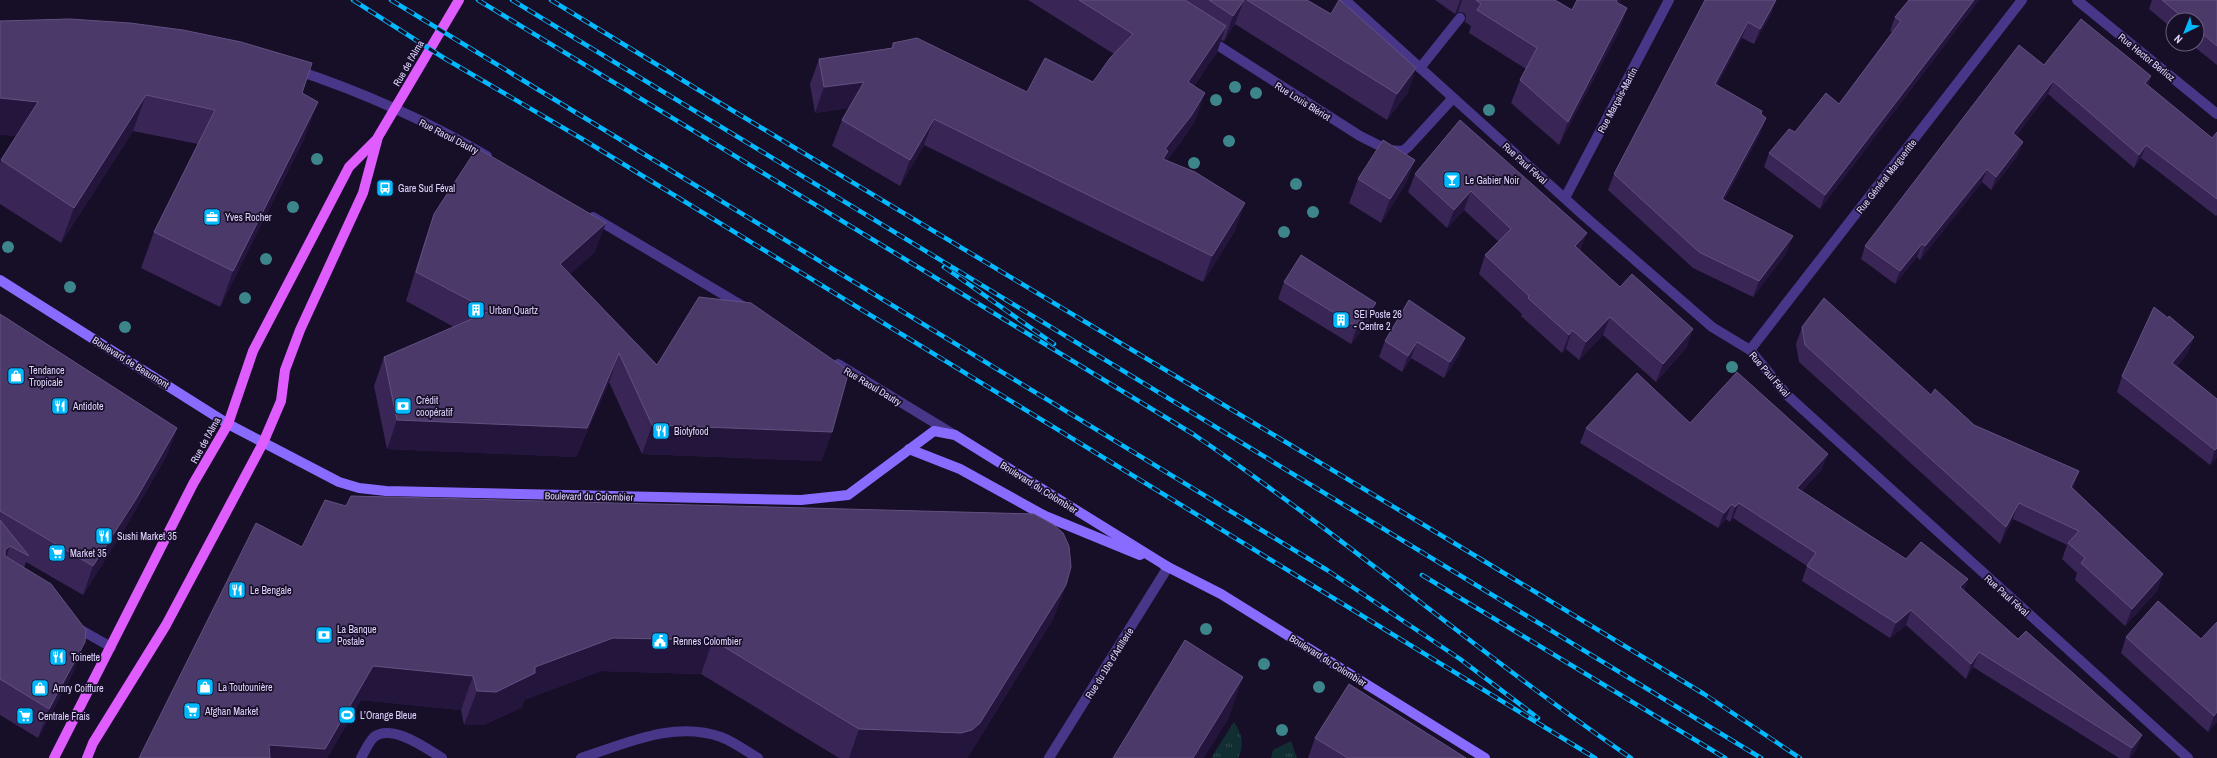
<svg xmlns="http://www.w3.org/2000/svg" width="2217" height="758" viewBox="0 0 2217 758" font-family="'Archivo Narrow',sans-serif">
<defs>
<pattern id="grass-tufts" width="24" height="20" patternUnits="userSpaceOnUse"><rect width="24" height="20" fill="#112e32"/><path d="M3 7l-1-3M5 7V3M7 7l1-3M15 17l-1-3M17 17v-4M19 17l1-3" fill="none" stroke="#334b51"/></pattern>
</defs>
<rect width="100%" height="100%" fill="#170e28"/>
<!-- grass -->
<g fill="url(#grass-tufts)">
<path d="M1234 722C1242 734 1245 745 1238 758H1211Z"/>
<path d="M1291 741 1297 758H1271L1273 750Z"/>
</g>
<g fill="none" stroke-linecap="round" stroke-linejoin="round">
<!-- service -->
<path stroke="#483789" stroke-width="10" d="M1420 68 1460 18"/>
<!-- minor -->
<g stroke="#483789" stroke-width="10">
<path d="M1345 0 1582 214 1712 327 1750 350 1787 395 2188 758"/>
<path d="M2077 0 2217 114"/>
<path d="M1208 39 1360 136 1388 150 1403 151 1408 147 1453 98"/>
<path d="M296 70C362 92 427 121 487 156"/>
<path d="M1565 198 1669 0"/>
<path d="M593 217 746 308"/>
<path d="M1750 350 2022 0"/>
<path d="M838 364 953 434"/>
<path d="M74 626 111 647"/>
<path d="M361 758C365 751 368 743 374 737 392 723 427 749 442 758"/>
<path d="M581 758C625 744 674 720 721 737 734 742 746 751 758 758"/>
<path d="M1049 758 1168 567"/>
</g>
<!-- secondary -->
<g stroke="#896cff" stroke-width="10">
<path d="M0 280 228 424 339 482 359 488 386 491 801 500 848 495 934 431 955 435 1168 567"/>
<path d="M909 449 960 469 1045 516 1140 555"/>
<path d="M1164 565 1221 594 1485 758"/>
</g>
<!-- primary -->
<g stroke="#df5cff" stroke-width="10">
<path d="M54 758 193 484 228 424 253 351 349 167 377 139"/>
<path d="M87 758 93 743 166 625 263 443 281 401 285 370 300 330 363 193 378 137 459 0"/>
</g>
<defs>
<g id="rail">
<path d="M353 0 444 58 584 140 1595 758"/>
<path d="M391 0 1327 570 1460 659 1538 718"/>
<path d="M478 0 1193 434C1344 536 1481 656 1631 758"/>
<path d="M512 0 1761 758"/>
<path d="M551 0 710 97 1484 561 1704 694 1800 758"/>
<path d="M944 267 1054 344"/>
<path d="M1422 575 1725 758"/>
</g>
</defs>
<!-- rail casing -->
<use href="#rail" stroke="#01b9ff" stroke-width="4.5"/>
<!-- rail -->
<use href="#rail" stroke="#170e28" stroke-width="3" stroke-dasharray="9" stroke-linecap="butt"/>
</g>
<!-- trees -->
<g fill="#3c858a">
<circle cx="1235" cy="87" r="6"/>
<circle cx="1256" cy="93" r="6"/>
<circle cx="1216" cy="100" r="6"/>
<circle cx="1489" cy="110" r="6"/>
<circle cx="1229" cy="141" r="6"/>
<circle cx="317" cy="159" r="6"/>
<circle cx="1194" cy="163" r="6"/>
<circle cx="1296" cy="184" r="6"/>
<circle cx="293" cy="207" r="6"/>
<circle cx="1313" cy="212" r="6"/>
<circle cx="1284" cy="232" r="6"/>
<circle cx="8" cy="247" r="6"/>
<circle cx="266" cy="259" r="6"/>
<circle cx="70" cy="287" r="6"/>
<circle cx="245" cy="298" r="6"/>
<circle cx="125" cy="327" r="6"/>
<circle cx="1732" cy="367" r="6"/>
<circle cx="1206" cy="629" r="6"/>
<circle cx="1264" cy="664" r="6"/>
<circle cx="1319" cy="687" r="6"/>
<circle cx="1282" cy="730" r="6"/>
</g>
<!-- wall -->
<g fill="#392657">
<path d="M1028 0H1307L1416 68 1407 94 1387 120 1235 24 1224 41 1221 40 1217 52 1194 86 1196 119 1181 142 1167 160 1236 229 1203 282 924 145 900 186 832 146 842 120 849 108 815 113 810 84 819 59 891 48 893 43 1027 92 1093 82 1114 54Z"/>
<path d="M1435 0H1555L1572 10 1577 0H1621L1619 3 1627 8 1619 31 1559 145 1511 103 1520 80 1526 69 1469 33 1471 26 1465 22 1466 16 1464 13 1458 12 1455 14Z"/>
<path d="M1705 0H1776L1770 16 1754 44 1742 38 1717 85 1766 118 1760 134 1724 200 1787 252 1753 297 1693 268 1608 190 1614 174Z"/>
<path d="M1909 0H1979L1820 209 1764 167 1769 153 1795 132 1839 104 1892 32 1890 31 1895 17Z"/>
<path d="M2152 0H2217V65L2191 44H2197V20H2173V29L2149 9Z"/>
<path d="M0 21 302 93 305 137 220 307 141 268 154 232 198 144 133 131 61 243 0 204V163L1 160 16 136Z"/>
<path d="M2044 65 2151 76 2148 85 2212 138 2217 132V215L2216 216 2141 158 2134 168 2048 94 2016 136 2018 155 1991 190 1982 182 1920 260 1917 257 1895 284 1861 259 1865 246Z"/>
<path d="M1460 120 1580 251 1620 287 1687 347 1656 382 1603 335 1579 360 1566 349 1562 353 1521 316 1522 314 1479 274 1485 255 1499 242 1464 210 1447 228 1408 192 1415 174Z"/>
<path d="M1415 160 1406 183 1381 223 1349 203 1358 179Z"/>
<path d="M434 214 595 252 570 274 657 365 822 461 642 454 609 382 576 457 387 449 374 386 384 357 454 327 406 301 424 243Z"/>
<path d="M1284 282 1376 303 1370 320 1351 344 1278 299Z"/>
<path d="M1409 300 1459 355 1444 378 1411 358 1402 372 1379 357 1385 341Z"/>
<path d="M0 314 177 428 166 457 125 528 83 595 26 562 24 568 74 671 38 738 0 715Z"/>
<path d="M2168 318 2194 337 2188 352 2177 366 2217 399V457L2210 465 2117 392 2122 376Z"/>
<path d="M1802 327 1931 395 1974 425 2079 471 2073 488 2163 574 2157 591 2125 626 2075 580 2077 573 2062 559 2067 545 2013 519 2000 544 1799 362 1796 344Z"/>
<path d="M1690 423 1822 469 1802 491 1906 559 1968 579 1964 591 2136 750 2130 758H2119L1973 667 1966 679 1906 625 1890 638 1802 581 1807 566 1733 518 1730 522 1726 519 1718 528 1580 443 1586 428Z"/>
<path d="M346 506 1066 585 1053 619 968 757 967 758H839L701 674 601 671 524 700 522 707 484 725H464L461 710 361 700 327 758H139L302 547Z"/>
<path d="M2158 601 2217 722 2208 732 2121 653 2126 637Z"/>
<path d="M1315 738 1466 758H1308Z"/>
</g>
<!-- shaded-wall -->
<g fill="#24153c">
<path d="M1244 0 1235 24 1224 41 1233 16Z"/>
<path d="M1460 0H1462L1458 12 1455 14Z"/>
<path d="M1617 0H1621L1608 25Z"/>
<path d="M1776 0 1770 16 1754 44 1760 29Z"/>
<path d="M1974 0H1979L1820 209 1825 195Z"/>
<path d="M1627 8 1619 31 1559 145 1568 122Z"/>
<path d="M1748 22 1742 38 1710 99 1715 84Z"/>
<path d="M1226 26 1217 52 1179 108 1188 82Z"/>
<path d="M1416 68 1407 94 1387 120 1397 94Z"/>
<path d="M2151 76 2146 89 2145 83Z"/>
<path d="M2053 81 2048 94 2008 147 2013 133Z"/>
<path d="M864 82 855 107 815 113 824 87Z"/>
<path d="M1205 93 1196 119 1181 142 1162 166 1165 149Z"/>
<path d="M146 95 133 131 61 243 74 208Z"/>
<path d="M0 98 38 102 25 137 0 135Z"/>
<path d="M318 102 305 137 220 307 233 271Z"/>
<path d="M1766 118 1760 134 1716 214 1722 199Z"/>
<path d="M934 119 924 145 900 186 910 160Z"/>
<path d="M2023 142 2018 155 1991 190 1996 177Z"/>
<path d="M2146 145 2141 158 2134 168 2139 155Z"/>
<path d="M1415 160 1406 183 1381 223 1390 199Z"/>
<path d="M1987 169 1982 182 1920 260 1925 246Z"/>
<path d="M1471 191 1464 210 1447 228 1454 210Z"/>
<path d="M1245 203 1236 229 1203 282 1212 256Z"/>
<path d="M606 223 595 252 549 293 560 264Z"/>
<path d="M1587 233 1580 251 1575 246Z"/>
<path d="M1793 236 1787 252 1753 297 1759 281Z"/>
<path d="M1922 244 1917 257 1895 284 1900 271Z"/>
<path d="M1376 303 1370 320 1351 344 1357 327Z"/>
<path d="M1610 317 1603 335 1579 360 1586 342Z"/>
<path d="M1693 329 1687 347 1656 382 1663 364Z"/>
<path d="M1572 330 1566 349 1562 353 1569 335Z"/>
<path d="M2194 337 2188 352 2167 378 2172 363Z"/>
<path d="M1465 338 1459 355 1444 378 1450 362Z"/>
<path d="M1417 342 1411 358 1402 372 1408 356Z"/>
<path d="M619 353 609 382 576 457 387 449 397 420Z"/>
<path d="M652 425 832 432 822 461 642 454Z"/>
<path d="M177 428 166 457 125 528 83 595 93 566Z"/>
<path d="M2217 448V457L2210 465 2215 450Z"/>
<path d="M1828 454 1822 469 1791 503 1797 488Z"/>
<path d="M2079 471 2073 488 2071 487Z"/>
<path d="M1739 503 1733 518 1730 522 1735 507Z"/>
<path d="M2019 503 2013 519 2000 544 2006 527Z"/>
<path d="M1732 504 1726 519 1718 528 1724 513Z"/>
<path d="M10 546 0 575 5 550Z"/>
<path d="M2163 574 2157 591 2125 626 2132 609Z"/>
<path d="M1968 579 1963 594 1960 587Z"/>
<path d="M1066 585 1053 619 968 757 967 758H849L859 729Z"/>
<path d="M1911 610 1906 625 1890 638 1896 623Z"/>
<path d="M613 638 713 640 701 674 601 671 524 700 522 707 484 725H464L477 691 535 667Z"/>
<path d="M85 642 74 671 38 738 49 709Z"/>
<path d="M1979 652 1973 667 1966 679 1971 664Z"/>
<path d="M373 666 473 676 461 710 361 700 327 758H265L269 745Z"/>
<path d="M1243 677 1229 718 1204 758H1193Z"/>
<path d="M2217 712V722L2208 732 2214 716Z"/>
<path d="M2142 735 2136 750 2130 758H2129L2132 748Z"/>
</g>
<!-- building -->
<g fill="#4b3969" stroke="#625180">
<path d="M1079 0H1185L1226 26 1188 82 1205 93 1191 116 1165 149 1168 151 1163 159 1195 172 1245 203 1212 256 934 119 910 160 842 120 864 82 824 87 819 59 893 48V43L917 38 1027 92 1045 58 1093 82 1110 58 1133 34Z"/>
<path d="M1209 0H1244L1233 16Z"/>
<path d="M1247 0H1307L1331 14 1339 0H1340L1416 68 1397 94Z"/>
<path d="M1476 0H1555L1572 10 1577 0H1617L1616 2 1627 8 1568 122 1520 80 1537 48 1477 10 1481 4Z"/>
<path d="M1705 0H1776L1760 29 1748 22 1715 84 1762 111 1761 114 1766 118 1722 199 1793 236 1759 281 1699 252 1614 174Z"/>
<path d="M1909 0H1974L1825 195 1769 153 1789 129 1795 132 1826 93 1839 104 1901 21 1895 17Z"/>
<path d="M2162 0H2217V46L2197 29V20H2186Z"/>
<path d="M70 19 130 23 183 30 241 42 312 63 302 93 318 102 233 271 154 232 215 110 146 95 74 208 1 160 38 102 0 98V21Z"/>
<path d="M2081 19 2151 76 2145 83 2212 138 2217 132V199L2146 145 2139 155 2053 81 2013 133 2023 142 1996 177 1987 169 1925 246 1922 244 1900 271 1865 246 2019 45 2044 65Z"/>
<path d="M1460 120 1587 233 1575 246 1620 287 1632 274 1693 329 1663 364 1610 317 1586 342 1572 330 1569 335 1528 298 1529 296 1485 255 1511 229 1471 191 1454 210 1415 174Z"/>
<path d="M1383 140 1415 160 1390 199 1358 179Z"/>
<path d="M477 148 606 223 560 264 657 365 699 297 751 303 849 371 832 432 652 425 619 353 587 428 397 420 384 357 490 311 416 272 434 214Z"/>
<path d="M1301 255 1376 303 1357 327 1284 282Z"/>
<path d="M1824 298 1931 395 1935 389 1974 425 2079 471 2071 487 2163 574 2132 609 2081 563 2085 558 2068 543 2079 531 2019 503 2006 527 1805 345 1802 327Z"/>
<path d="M1409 300 1465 338 1450 362 1417 342 1408 356 1385 341Z"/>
<path d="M2154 307 2168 318 2169 316 2194 337 2172 363 2217 399V448L2215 450 2122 376Z"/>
<path d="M0 314 177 428 136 499 93 566 0 511Z"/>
<path d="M1737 372 1828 454 1797 488 1906 559 1921 542 1968 579 1960 587 2018 639 2026 631 2142 735 2132 748 1979 652 1971 664 1911 610 1896 623 1807 566 1816 553 1739 503 1735 507 1732 504 1724 513 1586 428 1637 373 1690 423Z"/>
<path d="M351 496 1034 514 1054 525 1063 533 1069 546 1071 567 1066 585 980 723 972 730 961 733 859 729 713 640 613 638 535 667V673L496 692 477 691 473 676 373 666 325 749 269 745 270 758H139L256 523 302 547 325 500 346 506Z"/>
<path d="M0 520 29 556 10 546 5 550V556L51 584 86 630 85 642 49 709 0 679Z"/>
<path d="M2158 601 2201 639 2217 622V712L2214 716 2126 637Z"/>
<path d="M1185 640 1243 677 1193 758H1113Z"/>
<path d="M1349 684 1466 758H1348L1315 738Z"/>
</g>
<!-- icons -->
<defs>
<symbol id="bar-square" viewBox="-11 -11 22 22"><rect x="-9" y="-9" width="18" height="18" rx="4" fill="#01b9ff" stroke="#170e28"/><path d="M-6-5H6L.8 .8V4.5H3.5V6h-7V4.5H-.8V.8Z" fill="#fff"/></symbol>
<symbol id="bus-square" viewBox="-11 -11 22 22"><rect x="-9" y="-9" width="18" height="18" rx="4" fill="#01b9ff" stroke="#170e28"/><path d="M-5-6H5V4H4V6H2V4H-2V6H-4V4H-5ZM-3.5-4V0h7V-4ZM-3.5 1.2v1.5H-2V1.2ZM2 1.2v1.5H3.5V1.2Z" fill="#fff"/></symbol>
<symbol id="office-square" viewBox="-11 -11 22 22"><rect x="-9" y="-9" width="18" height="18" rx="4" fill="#01b9ff" stroke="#170e28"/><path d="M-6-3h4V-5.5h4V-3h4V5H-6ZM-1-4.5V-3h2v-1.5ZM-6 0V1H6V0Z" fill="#fff"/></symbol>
<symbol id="building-square" viewBox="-11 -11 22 22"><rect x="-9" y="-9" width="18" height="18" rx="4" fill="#01b9ff" stroke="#170e28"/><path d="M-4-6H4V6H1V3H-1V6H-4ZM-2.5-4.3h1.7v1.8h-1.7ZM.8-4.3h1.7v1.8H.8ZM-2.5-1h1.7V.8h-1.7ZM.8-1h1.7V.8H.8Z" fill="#fff"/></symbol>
<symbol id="shop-square" viewBox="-11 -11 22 22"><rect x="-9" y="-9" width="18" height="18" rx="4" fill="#01b9ff" stroke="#170e28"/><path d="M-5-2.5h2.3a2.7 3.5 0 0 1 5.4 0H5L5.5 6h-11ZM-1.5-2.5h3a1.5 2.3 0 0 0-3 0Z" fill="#fff"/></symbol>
<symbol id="restaurant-square" viewBox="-11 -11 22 22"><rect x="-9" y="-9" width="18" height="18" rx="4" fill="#01b9ff" stroke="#170e28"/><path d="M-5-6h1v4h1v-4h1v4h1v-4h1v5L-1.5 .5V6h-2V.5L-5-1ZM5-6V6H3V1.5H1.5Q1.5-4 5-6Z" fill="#fff"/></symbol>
<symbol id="bank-square" viewBox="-11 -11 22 22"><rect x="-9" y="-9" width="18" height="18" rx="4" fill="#01b9ff" stroke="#170e28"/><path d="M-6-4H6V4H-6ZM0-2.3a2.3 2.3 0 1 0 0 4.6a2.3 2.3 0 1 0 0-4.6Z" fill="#fff"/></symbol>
<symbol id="supermarket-square" viewBox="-11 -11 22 22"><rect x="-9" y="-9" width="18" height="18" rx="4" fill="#01b9ff" stroke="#170e28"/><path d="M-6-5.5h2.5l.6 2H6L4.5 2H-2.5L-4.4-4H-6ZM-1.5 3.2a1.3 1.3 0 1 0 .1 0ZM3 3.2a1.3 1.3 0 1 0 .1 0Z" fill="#fff"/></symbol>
<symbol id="civic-square" viewBox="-11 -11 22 22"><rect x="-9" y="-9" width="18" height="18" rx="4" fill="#01b9ff" stroke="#170e28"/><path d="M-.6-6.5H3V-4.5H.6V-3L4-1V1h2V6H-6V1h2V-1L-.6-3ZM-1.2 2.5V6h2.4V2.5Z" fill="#fff"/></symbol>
<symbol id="stadium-square" viewBox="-11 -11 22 22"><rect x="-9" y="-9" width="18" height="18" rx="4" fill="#01b9ff" stroke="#170e28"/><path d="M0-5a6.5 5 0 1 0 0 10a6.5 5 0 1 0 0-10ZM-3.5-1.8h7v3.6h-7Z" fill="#fff"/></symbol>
</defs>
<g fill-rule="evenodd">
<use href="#bar-square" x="1442" y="170" width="20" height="20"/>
<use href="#bus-square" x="375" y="178" width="20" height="20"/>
<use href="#office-square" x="202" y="207" width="20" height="20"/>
<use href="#building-square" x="466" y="300" width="20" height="20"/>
<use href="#building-square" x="1331" y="310" width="20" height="20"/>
<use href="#shop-square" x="6" y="366" width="20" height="20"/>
<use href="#restaurant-square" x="50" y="396" width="20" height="20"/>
<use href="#bank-square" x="393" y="396" width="20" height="20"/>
<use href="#restaurant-square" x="651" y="421" width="20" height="20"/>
<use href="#restaurant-square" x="94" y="526" width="20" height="20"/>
<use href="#supermarket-square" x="47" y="543" width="20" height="20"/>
<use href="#restaurant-square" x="227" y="580" width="20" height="20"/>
<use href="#bank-square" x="314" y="625" width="20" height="20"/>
<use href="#civic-square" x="650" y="631" width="20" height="20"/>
<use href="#restaurant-square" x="48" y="647" width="20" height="20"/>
<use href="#shop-square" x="195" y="677" width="20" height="20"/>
<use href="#shop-square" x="30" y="678" width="20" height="20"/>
<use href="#supermarket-square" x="182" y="701" width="20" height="20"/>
<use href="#stadium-square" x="337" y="705" width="20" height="20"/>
<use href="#supermarket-square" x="15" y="706" width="20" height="20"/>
</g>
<g text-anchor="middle" stroke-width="3.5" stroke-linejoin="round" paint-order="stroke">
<!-- street labels -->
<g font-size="10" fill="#e1d5ff" stroke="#170e28">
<text transform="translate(2147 57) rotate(39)" y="4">Rue Hector Berlioz</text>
<text transform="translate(408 63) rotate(-60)" y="4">Rue de l'Alma</text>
<text transform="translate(1617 100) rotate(-62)" y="4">Rue Marçais-Martin</text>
<text transform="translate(1303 101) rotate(32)" y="4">Rue Louis Blériot</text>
<text transform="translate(449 136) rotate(27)" y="4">Rue Raoul Dautry</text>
<text transform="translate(1525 163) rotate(42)" y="4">Rue Paul Féval</text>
<text transform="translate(1886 176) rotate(-52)" y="4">Rue Général Margueritte</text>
<text transform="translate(131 362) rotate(32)" y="4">Boulevard de Beaumont</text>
<text transform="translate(1770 374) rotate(49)" y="4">Rue Paul Féval</text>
<text transform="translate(873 386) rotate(31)" y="4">Rue Raoul Dautry</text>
<text transform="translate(205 440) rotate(-61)" y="4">Rue de l'Alma</text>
<text transform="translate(1039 487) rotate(32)" y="4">Boulevard du Colombier</text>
<text transform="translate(589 496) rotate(1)" y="4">Boulevard du Colombier</text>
<text transform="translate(2007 595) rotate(42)" y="4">Rue Paul Féval</text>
<text transform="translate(1328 660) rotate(32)" y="4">Boulevard du Colombier</text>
<text transform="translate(1109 663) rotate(-58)" y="4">Rue du 10e d'Artillerie</text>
</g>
<!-- poi labels -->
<g font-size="10" fill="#e1d5ff" stroke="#170e28" text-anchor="start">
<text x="1465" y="184">Le Gabier Noir</text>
<text x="398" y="192">Gare Sud Féval</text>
<text x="225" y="221">Yves Rocher</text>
<text x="489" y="314">Urban Quartz</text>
<text x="1354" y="318">SEI Poste 26<tspan x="1354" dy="12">- Centre 2</tspan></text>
<text x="29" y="374">Tendance<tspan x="29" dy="12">Tropicale</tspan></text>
<text x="416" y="404">Crédit<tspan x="416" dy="12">coopératif</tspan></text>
<text x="73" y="410">Antidote</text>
<text x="674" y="435">Biotyfood</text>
<text x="117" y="540">Sushi Market 35</text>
<text x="70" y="557">Market 35</text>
<text x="250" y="594">Le Bengale</text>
<text x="337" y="633">La Banque<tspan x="337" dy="12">Postale</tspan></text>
<text x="673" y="645">Rennes Colombier</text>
<text x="71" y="661">Toinette</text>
<text x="218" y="691">La Toutounière</text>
<text x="53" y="692">Amry Coiffure</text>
<text x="205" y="715">Afghan Market</text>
<text x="360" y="719">L’Orange Bleue</text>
<text x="38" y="720">Centrale Frais</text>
</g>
</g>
<!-- north arrow -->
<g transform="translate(2185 32) rotate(223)"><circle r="19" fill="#170e28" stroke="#685e7e"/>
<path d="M0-3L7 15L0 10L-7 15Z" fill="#01b9ff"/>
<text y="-6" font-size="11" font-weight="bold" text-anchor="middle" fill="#e1d5ff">N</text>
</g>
</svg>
